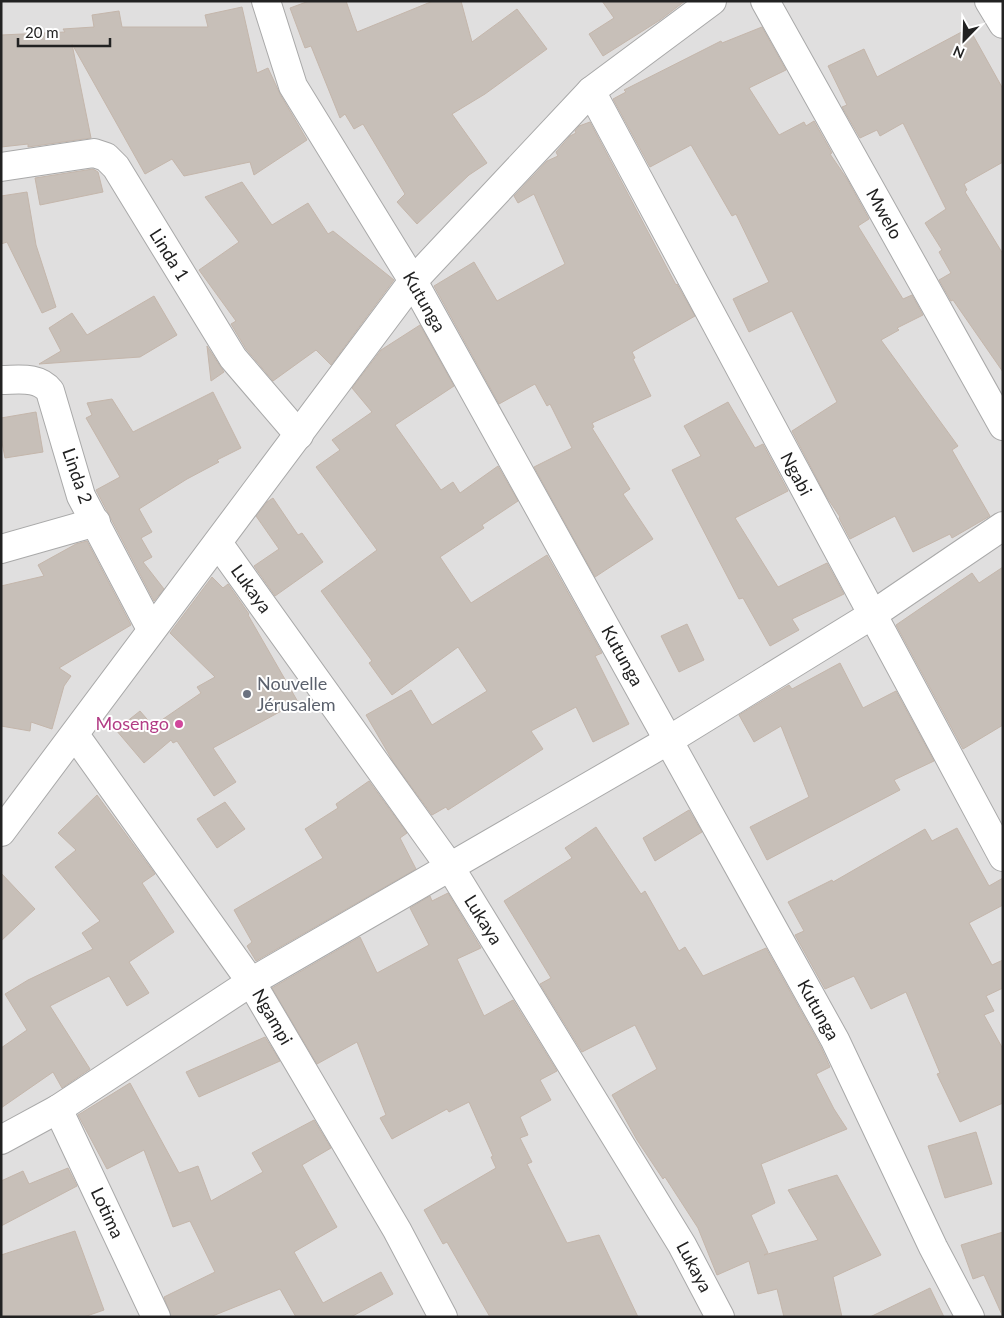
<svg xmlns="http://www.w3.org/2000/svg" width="1004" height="1318" viewBox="0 0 1004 1318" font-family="Lato,sans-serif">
<rect width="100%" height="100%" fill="#f2efe9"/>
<!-- residential -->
<rect fill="#e0dfdf" x="1" y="1" width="1002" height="1316"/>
<!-- building -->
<g fill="#c7bfb8" stroke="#c4b6ab">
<path d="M309 1H346L357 32 433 1H461L472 42 517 9 547 49 485 94 452 114 487 163 469 175 417 224 397 202 405 194 363 124 354 129 345 114 340 118 311 46 305 48 290 8Z"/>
<path d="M602 1H685L660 20 603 56 589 34 614 18Z"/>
<path d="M242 7 257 73 268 68 280 94 307 140 254 175 250 162 184 176 172 159 145 174 72 44 91 138 28 147V144L1 147V35L65 32 63 29 94 27 92 15 119 11 122 27H208L205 15Z"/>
<path d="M762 27 786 70 749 88 779 135 804 122 806 126 814 121 832 153 830 154 847 179 869 219 858 226 903 299 912 295 923 315 897 328 899 330 881 340 958 446 952 450 990 516 952 538 950 534 913 552 895 516 850 539 839 518 840 517 826 496 792 431 837 402 792 311 749 332 733 299 769 282 736 214 732 216 691 145 650 167 613 99 626 92 624 90 721 41 722 43Z"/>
<path d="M969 28 1003 89V162L964 184 967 190 965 192 1003 254V372L953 300 951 301 939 280 951 273 939 252 942 250 925 223 946 209 903 123 880 136 877 130 860 138 842 107 847 105 828 66 864 49 877 77Z"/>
<path d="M590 122 676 285 677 284 695 316 632 352 635 358 633 359 651 396 592 423 594 427 592 428 630 489 623 494 653 539 595 577 534 467 572 448 550 404 547 406 535 384 499 404 434 286 474 262 497 301 565 264 534 194 518 203 514 196 547 161 558 156 556 152 570 136 576 133 575 131 579 126Z"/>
<path d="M93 169 98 172 103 192 40 205 35 178Z"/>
<path d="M242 182 272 225 308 203 328 234 333 231 394 280 331 365 316 350 273 381 246 349 231 324 236 321 199 270 239 242 205 197Z"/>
<path d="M27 192 36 245 56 307 42 313 7 242 1 244V196Z"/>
<path d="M154 296 177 335 140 357 39 364 61 351 49 328 72 313 87 335Z"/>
<path d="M420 325 454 386 395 425 441 490 453 482 460 493 498 466 518 501 482 525 484 528 440 557 471 603 547 555 602 653 595 656 629 724 593 742 576 707 531 731 543 749 448 810 446 807 432 815 394 763 366 715 411 690 432 725 487 691 458 647 392 695 369 663 372 661 321 591 377 550 316 467 340 450 332 440 372 412 352 388 381 350Z"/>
<path d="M207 346 224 372 211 381Z"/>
<path d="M213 392 241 448 217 460 219 462 187 479 139 509 152 532 141 538 152 557 143 562 164 589 154 601 96 490 120 477 86 418 92 415 87 403 112 399 133 432Z"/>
<path d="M728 402 755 448 763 444 788 491 735 518 778 587 827 563 844 594 792 619 799 630 770 646 743 598 739 599 672 470 701 456 684 426Z"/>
<path d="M36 412 43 452 5 458 1 437V418Z"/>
<path d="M273 498 298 535 302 533 323 562 275 596 254 566 279 549 256 516 267 502Z"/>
<path d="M87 541 131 625 59 668 71 676 64 686 52 729 31 722 30 731 1 726V586L44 576 38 565 76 544Z"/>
<path d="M1003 567V725L963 749 896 625 972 573 979 583Z"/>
<path d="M212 577 223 588 228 584 249 614 248 615 298 702 213 748 236 782 214 796 177 741 173 743 171 740 144 763 116 730 140 711 153 726 201 693 197 687 215 677 170 633Z"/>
<path d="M687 624 704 660 679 672 661 636Z"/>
<path d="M840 663 863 708 896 691 934 761 894 780 900 790 767 860 750 827 809 797 781 726 754 742 739 715 789 685 792 689Z"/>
<path d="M369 781 407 833 400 838 416 869 256 961 247 946 252 942 234 910 323 858 305 829 338 808 336 804Z"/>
<path d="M97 795 155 874 142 883 174 932 129 962 149 993 127 1006 109 976 50 1006 90 1069 62 1088 53 1072 1 1108V1048L27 1030 5 994 28 980 93 949 82 933 100 921 55 867 76 850 58 833Z"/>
<path d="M225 802 245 829 217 848 197 819Z"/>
<path d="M689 810 702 832 655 861 643 838Z"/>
<path d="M596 827 641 894 645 891 679 951 685 947 703 976 766 948 821 1047 830 1067 816 1074 834 1109 847 1129 761 1164 775 1203 751 1215 768 1253 764 1255 818 1240 788 1190 837 1175 881 1255 833 1277 842 1317H784L777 1289 758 1294 749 1261 717 1275 698 1228 665 1177 663 1179 637 1140 612 1095 657 1069 635 1025 582 1052 540 984 551 978 504 901 572 858 565 848Z"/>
<path d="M957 828 989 886 1003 878V905L969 923 992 965 1003 960V988L986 996 994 1011 984 1015 1003 1049V1103L960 1122 937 1074 940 1073 906 992 871 1009 854 976 825 989 795 935 804 931 788 902 832 880 833 882 925 829 932 841Z"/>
<path d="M1 873 35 909 1 941Z"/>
<path d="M448 893 481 948 457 959 484 1016 513 1000 557 1071 540 1080 551 1100 520 1117 528 1135 520 1138 532 1162 527 1164 567 1243 599 1235 638 1317H490L447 1242 443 1244 424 1210 496 1168 491 1157 493 1156 469 1102 449 1112 447 1109 392 1139 380 1118 386 1115 357 1042 317 1064 272 988 360 937 377 973 429 945 410 908 430 896 432 901Z"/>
<path d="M265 1037 280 1061 199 1097 186 1072Z"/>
<path d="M130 1083 179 1173 198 1166 211 1201 263 1172 252 1153 314 1120 331 1148 302 1165 337 1227 294 1252 323 1303 381 1272 393 1294 351 1317H296L280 1289 210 1317H171L164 1297 215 1272 190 1221 173 1227 144 1150 107 1169 78 1115Z"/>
<path d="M976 1132 992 1184 945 1198 928 1146Z"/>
<path d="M68 1168 77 1186 1 1226V1181L23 1171 29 1184Z"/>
<path d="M75 1231 104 1310 84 1317H1V1255Z"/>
<path d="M1003 1232V1317L984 1275 973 1279 961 1245Z"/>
<path d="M930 1288 944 1317H870Z"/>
</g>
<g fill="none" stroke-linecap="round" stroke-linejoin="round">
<defs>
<g id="minor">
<path d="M266 1 293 86 413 281 835 1040 933 1247 970 1317"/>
<path d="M765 1 1003 426"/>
<path d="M989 1 1003 24"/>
<path d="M591 91 1003 857"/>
<path d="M1 167 94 153 106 157 116 167 233 358 299 435"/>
<path d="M1 380C19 380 38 376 50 391L81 496 151 629"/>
<path d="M218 543 450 867 682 1245 720 1317"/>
<path d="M1 549 96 522"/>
<path d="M75 735 251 982 397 1230 443 1317"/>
<path d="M1 832 413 281 591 91 712 1"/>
<path d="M58 1109 156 1317"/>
<path d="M1 1140 58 1109 251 982 669 740 872 615 1003 526"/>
</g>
</defs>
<!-- minor casing -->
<use href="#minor" stroke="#a9a9a9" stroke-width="30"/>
<!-- minor -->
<use href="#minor" stroke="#fff" stroke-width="28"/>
</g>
<!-- markers -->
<circle fill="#6b7280" stroke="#fff" stroke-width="2" cx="247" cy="694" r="5"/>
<circle fill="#d1479c" stroke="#fff" stroke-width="2" cx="179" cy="724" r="5"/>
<g text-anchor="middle" stroke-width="4" stroke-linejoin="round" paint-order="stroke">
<!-- street labels -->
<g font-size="18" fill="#222" stroke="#fff">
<text transform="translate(884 214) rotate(61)" y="6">Mwelo</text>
<text transform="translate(169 255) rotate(58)" y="6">Linda 1</text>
<text transform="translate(424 302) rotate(60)" y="6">Kutunga</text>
<text transform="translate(796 474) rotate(62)" y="6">Ngabi</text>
<text transform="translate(77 476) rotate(71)" y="6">Linda 2</text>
<text transform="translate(251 589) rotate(54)" y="6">Lukaya</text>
<text transform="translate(622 656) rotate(61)" y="6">Kutunga</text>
<text transform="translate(483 920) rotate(58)" y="6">Lukaya</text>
<text transform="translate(818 1010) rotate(61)" y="6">Kutunga</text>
<text transform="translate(272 1017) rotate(60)" y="6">Ngampi</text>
<text transform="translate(107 1213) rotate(65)" y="6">Lotima</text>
<text transform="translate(694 1267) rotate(62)" y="6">Lukaya</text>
</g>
<!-- worship labels -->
<g font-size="18" fill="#5b616d" stroke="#fff" text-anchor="start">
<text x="257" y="690">Nouvelle<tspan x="257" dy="21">Jérusalem</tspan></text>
</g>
<!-- hotel labels -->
<g font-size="18" fill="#b23c85" stroke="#fff" text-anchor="end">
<text x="169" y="730">Mosengo</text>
</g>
</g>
<!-- border -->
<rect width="1004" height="1318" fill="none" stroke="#222222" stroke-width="5"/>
<!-- north arrow -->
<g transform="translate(964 40) rotate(203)" stroke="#ffffff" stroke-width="4" paint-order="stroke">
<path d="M0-4L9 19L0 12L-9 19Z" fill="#222222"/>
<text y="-8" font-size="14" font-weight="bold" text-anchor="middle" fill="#222222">N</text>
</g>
<!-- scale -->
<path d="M18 38v8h92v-8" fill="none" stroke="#222222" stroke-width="2.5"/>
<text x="25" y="38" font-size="15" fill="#222222" stroke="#ffffff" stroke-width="4" paint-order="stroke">20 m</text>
</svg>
